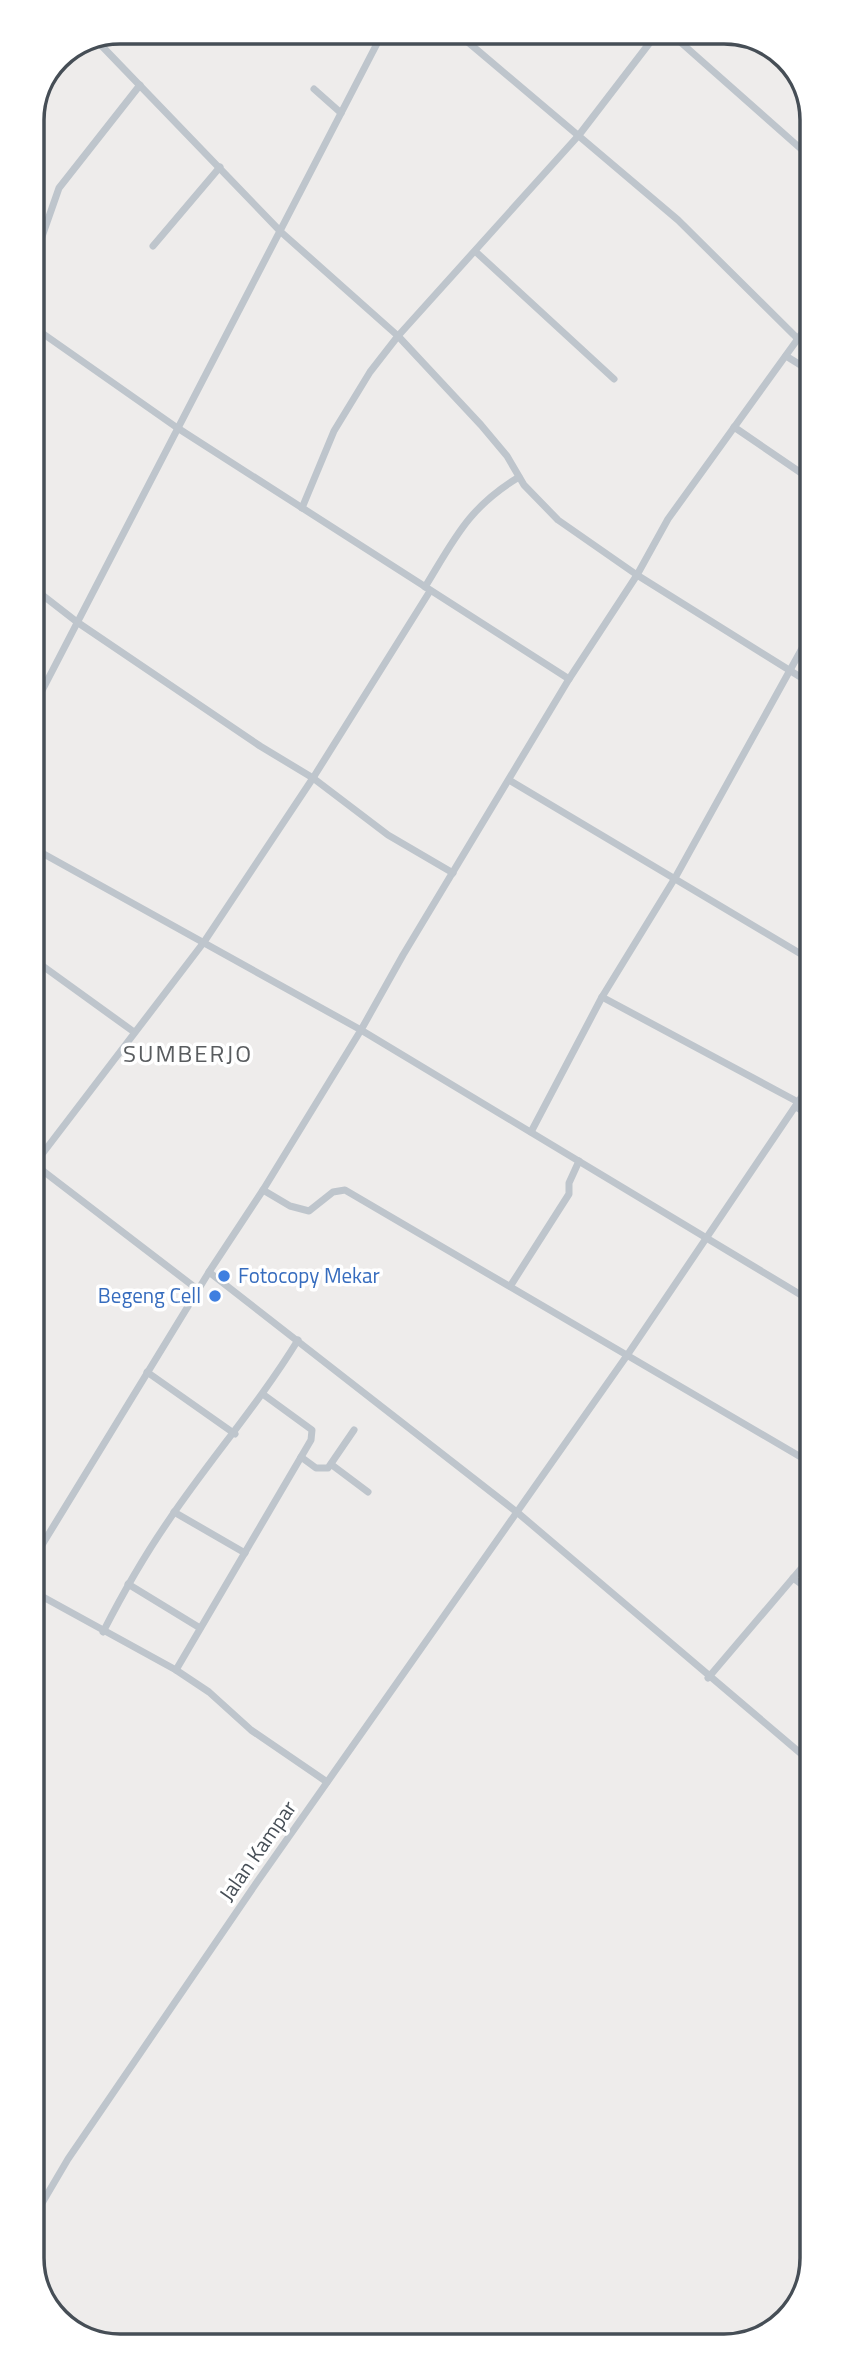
<svg xmlns="http://www.w3.org/2000/svg" width="844" height="2378" viewBox="0 0 844 2378" font-family="'Titillium Web',sans-serif">
<rect width="100%" height="100%" fill="#eeeceb"/>
<g fill="none" stroke-linecap="round" stroke-linejoin="round">
<!-- minor -->
<g stroke="#bec5cc" stroke-width="7">
<path d="M456 32 678 220 797 338"/>
<path d="M669 32 809 156"/>
<path d="M97 41 281 232 398 336 481 425 507 456 524 485 558 520 637 575 810 683"/>
<path d="M314 89 341 113"/>
<path d="M153 246 220 167"/>
<path d="M476 252 614 379"/>
<path d="M32 265 59 188 140 85"/>
<path d="M810 322 668 519 637 575 569 679 403 955 361 1030 811 1301"/>
<path d="M32 326 176 427 569 679"/>
<path d="M786 356 810 371"/>
<path d="M734 427 810 479"/>
<path d="M302 508 334 431 370 372 398 336 579 135 658 32"/>
<path d="M32 587 77 622 260 746 313 778 388 835 453 873"/>
<path d="M425 587C455 538 468 508 519 477"/>
<path d="M32 710 383 32"/>
<path d="M509 780 811 960"/>
<path d="M33 848 361 1030 263 1190 209 1272 518 1513 812 1763"/>
<path d="M33 959 134 1032"/>
<path d="M602 997 798 1102"/>
<path d="M796 1107 811 1116"/>
<path d="M531 1132 602 997 675 878 810 634"/>
<path d="M34 1164 197 1289"/>
<path d="M33 1166 204 942 313 778 430 591"/>
<path d="M263 1190 290 1206 309 1211 333 1192 345 1190 811 1463"/>
<path d="M511 1285 569 1194V1183L579 1161"/>
<path d="M147 1372 235 1434"/>
<path d="M301 1457 316 1468H328L354 1430"/>
<path d="M332 1465 368 1492"/>
<path d="M174 1512 245 1553"/>
<path d="M34 1558 209 1272"/>
<path d="M793 1578 812 1592"/>
<path d="M128 1584 200 1628"/>
<path d="M34 1592 176 1670 209 1692 251 1730 327 1782"/>
<path d="M103 1632C123 1593 144 1556 169 1520 211 1458 258 1405 298 1340"/>
<path d="M176 1670 311 1440 312 1430 264 1395"/>
<path d="M708 1678 811 1557"/>
<path d="M35 2215 68 2159 257 1882 628 1354 811 1083"/>
</g>
</g>
<!-- markers -->
<g fill="#3f7fe0" stroke="#fff" stroke-width="2.5">
<circle cx="224" cy="1276" r="7"/>
<circle cx="215" cy="1296" r="7"/>
</g>
<g text-anchor="middle" stroke-width="7" stroke-linejoin="round" paint-order="stroke">
<!-- shop labels -->
<g font-size="21" fill="#366cbe" stroke="#fff" text-anchor="start">
<text x="238" y="1283">Fotocopy Mekar</text>
<text x="201" y="1303" text-anchor="end">Begeng Cell</text>
</g>
<!-- street labels -->
<g font-size="21" fill="#464e56" stroke="#fff">
<text transform="translate(258 1851) rotate(-55)" y="7">Jalan Kampar</text>
</g>
<!-- quarter labels -->
<g font-size="24" letter-spacing="2" fill="#595c5f" stroke="#fff">
<text x="188" y="1062">SUMBERJO</text>
</g>
</g>
<!-- crop -->
<path d="M0 0H844V2378H0ZM120 44H724A76 76 0 0 1 800 120V2258A76 76 0 0 1 724 2334H120A76 76 0 0 1 44 2258V120A76 76 0 0 1 120 44Z" fill="#fff" fill-rule="evenodd"/>
<path fill="none" stroke="#464e56" stroke-width="3.5" d="M120 44H724A76 76 0 0 1 800 120V2258A76 76 0 0 1 724 2334H120A76 76 0 0 1 44 2258V120A76 76 0 0 1 120 44Z"/>
</svg>
